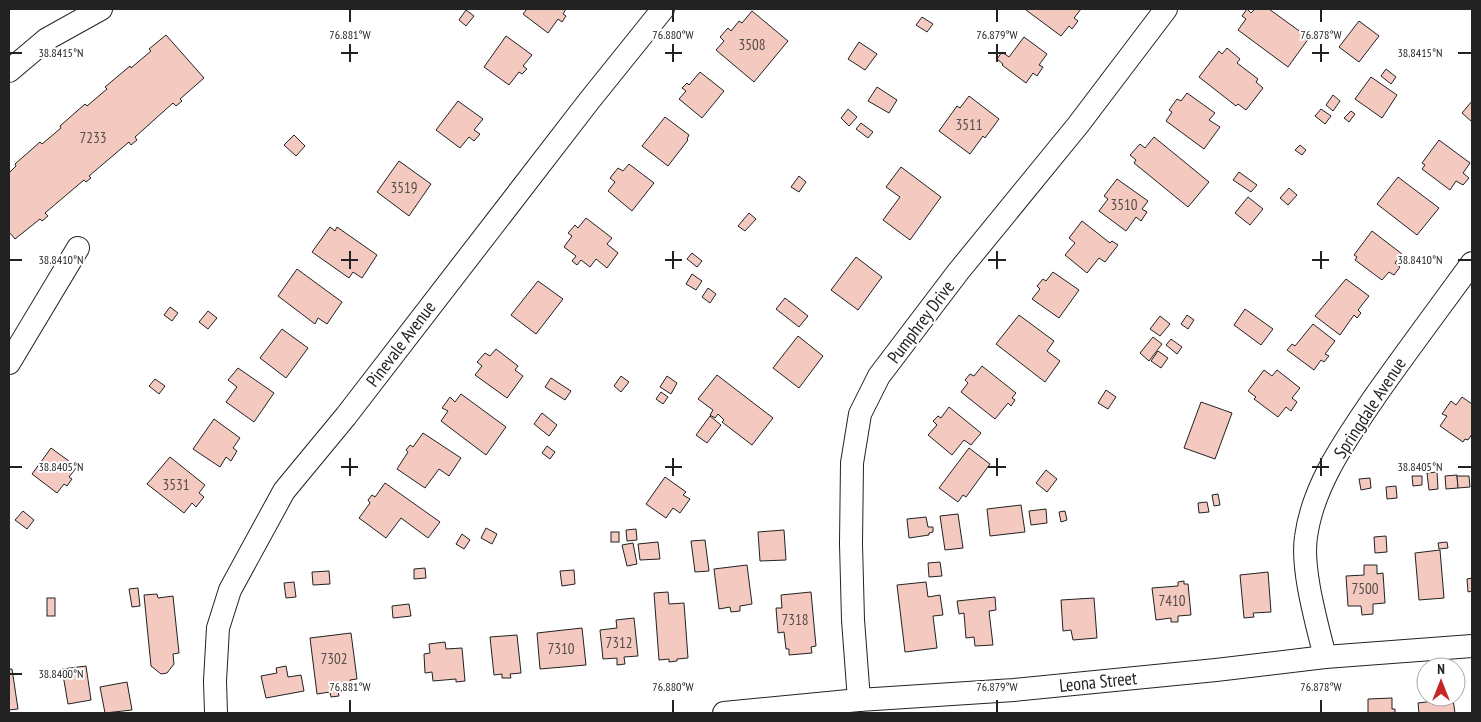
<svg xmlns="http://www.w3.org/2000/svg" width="1481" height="722" viewBox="0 0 1481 722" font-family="'PT Sans Narrow',sans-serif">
<rect width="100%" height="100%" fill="#fff"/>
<!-- building -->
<g fill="#f3c9c0" stroke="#222">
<path d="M527 9H566L563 14 566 16 562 22 558 19 548 33 523 14Z"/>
<path d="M1027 9H1081L1074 18 1078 21 1072 29 1069 26 1061 36 1026 10Z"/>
<path d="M1247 9 1251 13 1255 9H1269L1309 38 1288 67 1238 30 1246 19 1242 16Z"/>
<path d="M466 10 474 16 466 26 459 20Z"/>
<path d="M752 11 788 41 754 82 716 50 724 41 720 37 728 28 731 31 739 21 742 23Z"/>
<path d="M922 17 933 24 927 32 916 25Z"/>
<path d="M1359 21 1379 36 1359 62 1339 47Z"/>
<path d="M166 35 204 78 180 99 182 101 176 106 173 103 135 137 137 140 131 145 129 142 89 176 91 178 86 182 84 180 45 213 48 216 42 221 40 219 15 239 9 232V173L16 166 15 164 40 142 42 144 61 128 60 126 85 104 87 106 107 89 105 87 130 66 131 68 151 51 149 49Z"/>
<path d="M506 36 532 55 523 66 527 69 522 74 519 72 509 85 484 67Z"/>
<path d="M1024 37 1047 54 1039 65 1043 67 1037 76 1033 73 1026 83 1002 65 1003 64 997 59 1002 52 1009 57Z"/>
<path d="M859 42 877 54 865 70 848 59Z"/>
<path d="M1227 48 1240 59 1237 63 1258 79 1256 82 1263 88 1246 110 1238 104 1236 106 1199 77 1219 51 1222 54Z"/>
<path d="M1386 69 1396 77 1391 84 1381 76Z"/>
<path d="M700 72 724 91 702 118 679 99 686 91 682 88 687 83 689 85Z"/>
<path d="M1371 77 1397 95 1382 118 1355 99Z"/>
<path d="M877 87 897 100 889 113 868 101Z"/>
<path d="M1187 93 1215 113 1209 120 1220 127 1204 149 1166 121 1172 112 1169 110 1177 99 1181 101Z"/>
<path d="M1333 95 1340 101 1333 111 1326 105Z"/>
<path d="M969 96 999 119 985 138 983 136 970 154 939 131 957 106 960 108Z"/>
<path d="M458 101 483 119 474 130 480 134 474 141 469 137 460 148 436 130Z"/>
<path d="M1472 101V122L1462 113Z"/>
<path d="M848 109 857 117 849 126 841 118Z"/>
<path d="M1321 109 1331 116 1325 124 1315 116Z"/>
<path d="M1351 111 1355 114 1349 122 1344 118Z"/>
<path d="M665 117 689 135 687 139 688 140 668 166 642 146Z"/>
<path d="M861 123 873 132 868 138 856 129Z"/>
<path d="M294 135 305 146 296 156 284 145Z"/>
<path d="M1154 137 1209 182 1188 207 1134 163 1136 160 1130 155 1140 144 1145 148Z"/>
<path d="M1439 140 1470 163 1463 173 1469 178 1463 185 1456 181 1450 190 1422 169 1425 165 1422 163Z"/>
<path d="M1300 145 1306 150 1302 155 1295 150Z"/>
<path d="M399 161 431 184 409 216 377 192Z"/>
<path d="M629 164 654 183 632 211 608 191 615 182 610 178 618 168 623 171Z"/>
<path d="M901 167 941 197 910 240 883 220 900 197 886 187Z"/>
<path d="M1239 172 1257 185 1251 192 1233 180Z"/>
<path d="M799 176 806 182 799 192 791 187Z"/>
<path d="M1398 177 1439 208 1417 235 1377 204Z"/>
<path d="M1117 179 1148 201 1142 209 1147 212 1141 221 1136 217 1126 231 1099 211 1108 199 1104 196Z"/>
<path d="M1289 188 1297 195 1288 205 1280 198Z"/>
<path d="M1248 197 1263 209 1250 225 1235 213Z"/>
<path d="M749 213 756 219 745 231 738 226Z"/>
<path d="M586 218 612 238 607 244 618 253 607 268 596 259 590 267 581 260 577 265 572 261 576 256 564 247 572 236 568 233 575 225 578 228Z"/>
<path d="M1082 221 1110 243 1112 241 1118 245 1105 262 1099 258 1087 273 1065 255 1075 243 1069 238Z"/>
<path d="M330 227 335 231 337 227 377 255 362 278 353 272 349 278 312 252Z"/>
<path d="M1372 231 1402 254 1395 263 1400 267 1394 275 1389 272 1382 280 1355 260 1357 257 1354 255Z"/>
<path d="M692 253 702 261 697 267 687 259Z"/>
<path d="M856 257 882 277 858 310 831 290Z"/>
<path d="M297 269 342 302 327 324 318 318 315 324 278 296Z"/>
<path d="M1053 272 1079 290 1059 318 1032 299 1040 289 1037 286 1043 279 1046 281Z"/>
<path d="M692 274 702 281 696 290 686 284Z"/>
<path d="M1346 279 1369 296 1358 310 1361 313 1357 318 1354 315 1340 335 1315 316Z"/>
<path d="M538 281 563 299 536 334 511 315Z"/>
<path d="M708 288 716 294 710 303 702 297Z"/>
<path d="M785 298 808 316 799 327 776 309Z"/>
<path d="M170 307 178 313 172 321 164 315Z"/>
<path d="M1245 309 1273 329 1261 345 1234 325Z"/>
<path d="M208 311 217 318 208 329 199 322Z"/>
<path d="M1019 315 1054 341 1047 351 1060 361 1045 382 996 344Z"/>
<path d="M1187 315 1194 320 1188 329 1181 324Z"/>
<path d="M1160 316 1170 324 1160 336 1150 329Z"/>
<path d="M1313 324 1335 341 1325 354 1329 356 1324 362 1321 360 1314 370 1287 350 1292 344 1295 346Z"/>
<path d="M282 329 308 348 286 378 260 358Z"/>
<path d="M798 336 823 356 799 388 773 368Z"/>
<path d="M1153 337 1162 344 1149 361 1140 353Z"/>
<path d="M1171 339 1182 347 1177 354 1166 345Z"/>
<path d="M496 349 518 366 515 370 523 376 507 398 475 375 482 366 477 362 485 353 490 356Z"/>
<path d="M1158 351 1168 358 1161 368 1151 361Z"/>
<path d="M982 366 1016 393 1012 398 1015 400 1011 406 1008 403 995 419 961 392 968 383 965 380 970 374 974 376Z"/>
<path d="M238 368 274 393 254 422 226 402 237 387 228 380Z"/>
<path d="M1264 370 1272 376 1277 370 1300 388 1292 398 1297 402 1291 411 1286 407 1278 417 1254 399 1256 397 1248 391Z"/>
<path d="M717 375 773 418 752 445 722 422 724 420 718 414 715 418 710 415 713 410 698 399Z"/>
<path d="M621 376 629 382 621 392 614 386Z"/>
<path d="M667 376 677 383 671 394 660 387Z"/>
<path d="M551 378 571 391 565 400 545 387Z"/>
<path d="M155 379 165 386 159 394 149 386Z"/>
<path d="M1106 390 1116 397 1108 409 1098 403Z"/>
<path d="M661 392 668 397 663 404 656 399Z"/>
<path d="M461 394 506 427 486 455 441 421 448 411 442 408 450 397 455 402Z"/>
<path d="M1462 397 1472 404V434L1468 440 1465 439 1463 442 1440 426 1447 416 1442 414 1451 401 1456 405Z"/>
<path d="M1201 402 1232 413 1215 459 1184 448Z"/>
<path d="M949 407 981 433 971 445 964 440 952 455 928 435 937 425 933 421 938 416 941 418Z"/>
<path d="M542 413 557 425 549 436 534 424Z"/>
<path d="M710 416 721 425 707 443 696 435Z"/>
<path d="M214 419 240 438 233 448 237 451 231 461 226 457 220 467 193 449Z"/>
<path d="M423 433 461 458 449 476 439 469 425 488 397 469 408 452 406 450 410 445 413 447Z"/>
<path d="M547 446 555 452 550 459 542 453Z"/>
<path d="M51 448 77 467 69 477 72 479 67 486 64 484 57 493 32 474Z"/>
<path d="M969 448 990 464 966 497 963 495 958 502 939 488Z"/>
<path d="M170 457 205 485 199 493 204 497 196 507 192 503 184 513 147 484Z"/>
<path d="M1046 470 1057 479 1047 492 1036 483Z"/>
<path d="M1437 472 1438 489 1429 490 1427 473Z"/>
<path d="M1457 475 1458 488 1446 489 1445 476Z"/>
<path d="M1412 476H1422V485L1413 486Z"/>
<path d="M1457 476H1469L1470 487 1458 488Z"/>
<path d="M665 477 686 492 683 495 690 499 680 513 673 508 666 518 646 504Z"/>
<path d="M1370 478 1371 488 1361 490 1359 479Z"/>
<path d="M385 483 440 522 428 538 401 518 386 538 359 518 370 503 368 500 372 495 375 497Z"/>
<path d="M1396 486 1397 498 1387 499 1386 487Z"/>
<path d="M1218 494 1220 505 1214 506 1212 495Z"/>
<path d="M1207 502 1209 512 1199 513 1198 503Z"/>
<path d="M1021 505 1025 532 990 536 987 509Z"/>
<path d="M1046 509 1047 523 1031 525 1029 511Z"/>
<path d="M23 511 34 520 27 529 15 520Z"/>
<path d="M1065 511 1067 520 1061 522 1059 512Z"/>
<path d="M958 514 963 548 945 550 940 516Z"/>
<path d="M926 517 928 527H933V532L929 533V535L909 538 907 519Z"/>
<path d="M486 528 497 534 492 544 481 538Z"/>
<path d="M636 529 637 540 627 541 626 530Z"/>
<path d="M784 530 786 560 760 561 758 532Z"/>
<rect x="611" y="532" width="8" height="10"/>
<path d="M462 534 470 540 464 549 456 544Z"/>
<path d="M1386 536 1387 552 1375 553 1374 537Z"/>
<path d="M705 540 709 571 695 572 691 541Z"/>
<path d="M658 542 660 559 640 560 638 544Z"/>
<path d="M1447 542 1448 548 1439 549 1438 543Z"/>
<path d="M633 543 637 564 627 566 622 545Z"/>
<path d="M1440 550 1444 598 1419 600 1415 553Z"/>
<path d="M940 562 942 576 929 577 928 563Z"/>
<path d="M747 565 752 604 740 606V611L731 612 730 607 719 609 714 569Z"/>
<path d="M1364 565H1377V574L1383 573 1385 603 1373 604V614L1362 615 1361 606H1348L1346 576 1364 575Z"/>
<path d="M425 568 426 578 414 579V569Z"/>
<path d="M574 570 575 584 562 586 560 571Z"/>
<path d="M329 571 330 584 313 585 312 572Z"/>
<path d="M1268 572 1271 612 1253 613 1254 617 1244 618 1240 575Z"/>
<path d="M1472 578V591L1468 592 1467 579Z"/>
<path d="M1184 581V584H1188L1191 615 1178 616V622H1171V618L1156 620 1152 588 1178 586V582Z"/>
<path d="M294 582 296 597 286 598 284 583Z"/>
<path d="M926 582 928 597 940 595 943 615 933 616 937 648 905 652 897 585Z"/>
<path d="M138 588 140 606 132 607 129 589Z"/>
<path d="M668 592 669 604 684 603 688 658 677 659V661L669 662V659L659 660 654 593Z"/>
<path d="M811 592 816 646 811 647 812 653 789 655V649H786L784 632 778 633 776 608H782L781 595Z"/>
<path d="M157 594 158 598 173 596 179 653 173 654 174 664 167 673 161 674 151 666 144 595Z"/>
<path d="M995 597 996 610 989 611 993 645 975 646 974 637 966 638 964 613 959 614 957 601Z"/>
<rect x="47" y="598" width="8" height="18"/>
<path d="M1094 598 1097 638 1073 640 1071 630 1063 631 1061 600Z"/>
<path d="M409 604 411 616 393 618 392 606Z"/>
<path d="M634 618 638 656 624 657 625 664 617 665V658L603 659 600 630 617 628 616 620Z"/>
<path d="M582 628 586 665 540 669 537 633Z"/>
<path d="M351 633 357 679 350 680 352 690 338 692 339 696 331 697 330 692 317 694 310 638Z"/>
<path d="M517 635 521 673 510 674 511 678H502V674L494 675 490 637Z"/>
<path d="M445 642 446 649 462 648 465 681 456 682V679L433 681 432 672 425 673 424 654 430 653 429 644Z"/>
<path d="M86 666 91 700 68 704 62 669Z"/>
<path d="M286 666 288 677 301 675 304 691 266 698 261 676 277 673 276 668Z"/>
<path d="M9 669H12L18 709 9 710Z"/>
<path d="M127 682 132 710 105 713 100 687Z"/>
<path d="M1434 697H1441L1442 700 1453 699 1455 713H1419L1418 703 1434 701Z"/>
<path d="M1392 698V709H1395V713H1368V699Z"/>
</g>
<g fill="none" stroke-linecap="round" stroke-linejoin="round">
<defs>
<g id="street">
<path d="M9 71 47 39 101 9"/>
<path d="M9 363 78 248"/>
<path d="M1325 657C1317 624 1301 569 1306 537 1313 484 1347 438 1376 395 1407 351 1440 307 1472 263"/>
<path d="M859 700 853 620 851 544 852 463 860 414 879 376 958 272 1078 125 1166 9"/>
<path d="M216 713 215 681 218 628 230 590 284 491 346 416 589 101 663 9"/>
<path d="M724 713 859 700 1014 690 1216 670 1325 657 1472 646"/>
</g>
</defs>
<!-- street casing -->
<use href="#street" stroke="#222" stroke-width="24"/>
<!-- street -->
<use href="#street" stroke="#fff" stroke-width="22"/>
</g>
<!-- ticks -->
<path fill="none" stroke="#222" stroke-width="2" d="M350 10V22M673 10V22M997 10V22M1321 10V22M350 44V62M673 44V62M997 44V62M1321 44V62M10 53H22M341 53H358M665 53H682M988 53H1006M1312 53H1329M1458 53H1471M350 251V269M673 251V269M997 251V269M1321 251V269M10 260H22M341 260H358M665 260H682M988 260H1006M1312 260H1329M1458 260H1471M350 458V476M673 458V476M997 458V476M1321 458V476M10 467H22M341 467H358M665 467H682M988 467H1006M1312 467H1329M1458 467H1471M10 674H22M350 700V712M673 700V712M997 700V712M1321 700V712"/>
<g text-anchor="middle" stroke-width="4" stroke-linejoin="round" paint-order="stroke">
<!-- number labels -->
<g font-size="15" fill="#564c4a">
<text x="752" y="50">3508</text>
<text x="969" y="130">3511</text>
<text x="93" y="143">7233</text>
<text x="404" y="193">3519</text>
<text x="1124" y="210">3510</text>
<text x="176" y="490">3531</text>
<text x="1365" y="594">7500</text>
<text x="1172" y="606">7410</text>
<text x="795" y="625">7318</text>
<text x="619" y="648">7312</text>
<text x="561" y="654">7310</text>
<text x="334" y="664">7302</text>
</g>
<!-- street labels -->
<g font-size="18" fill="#222" stroke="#fff">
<text transform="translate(921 322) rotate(-53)" y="6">Pumphrey Drive</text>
<text transform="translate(401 344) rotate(-53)" y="6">Pinevale Avenue</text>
<text transform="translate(1370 408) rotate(-57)" y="6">Springdale Avenue</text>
<text transform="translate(1098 682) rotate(-6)" y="6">Leona Street</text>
</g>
</g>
<g font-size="12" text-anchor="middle" fill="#222" stroke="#fff" stroke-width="4" stroke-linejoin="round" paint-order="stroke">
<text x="350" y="39">76.881°W</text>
<text x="673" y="39">76.880°W</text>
<text x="997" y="39">76.879°W</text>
<text x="1321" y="39">76.878°W</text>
<text x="61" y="57">38.8415°N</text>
<text x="1420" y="57">38.8415°N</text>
<text x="61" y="264">38.8410°N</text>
<text x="1420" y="264">38.8410°N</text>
<text x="61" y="471">38.8405°N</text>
<text x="1420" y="471">38.8405°N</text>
<text x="61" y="678">38.8400°N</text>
<text x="350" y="691">76.881°W</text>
<text x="673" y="691">76.880°W</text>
<text x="997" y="691">76.879°W</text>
<text x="1321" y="691">76.878°W</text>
</g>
<!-- border -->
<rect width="1481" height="722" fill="none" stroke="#222222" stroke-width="20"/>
<!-- north arrow -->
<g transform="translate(1441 682)"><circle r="24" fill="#ffffff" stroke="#a7a7a7"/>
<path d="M0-4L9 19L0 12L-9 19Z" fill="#c62828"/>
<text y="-8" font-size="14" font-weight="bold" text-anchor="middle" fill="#222222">N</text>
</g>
</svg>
